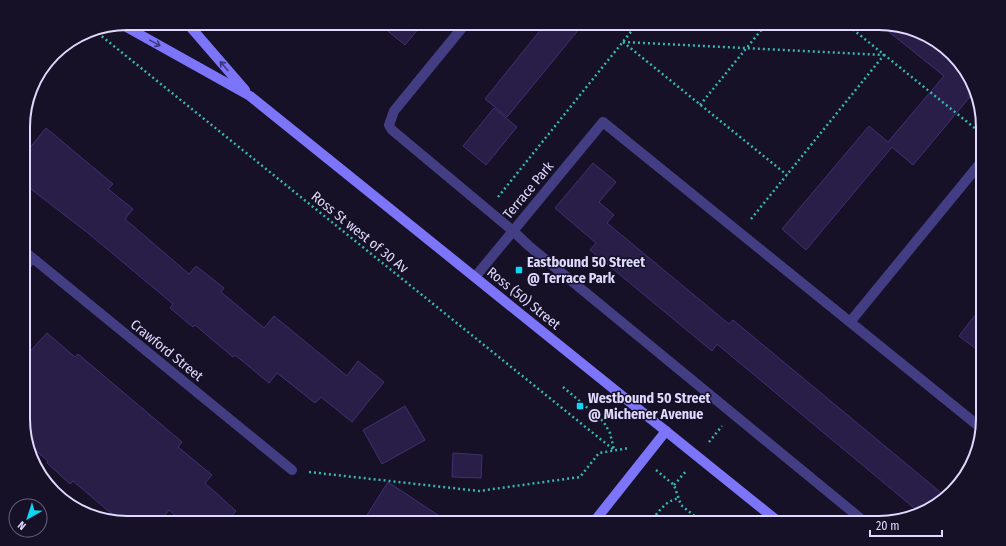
<svg xmlns="http://www.w3.org/2000/svg" width="1006" height="546" viewBox="0 0 1006 546" font-family="'Fira Sans Condensed',sans-serif">
<rect width="100%" height="100%" fill="#161127"/>
<!-- building -->
<g fill="#281e48" stroke="#403172">
<path d="M378 23H423L405 45Z"/>
<path d="M546 23H584L507 117 485 99Z"/>
<path d="M878 23 925 34 965 69 974 92 913 165 892 147 806 250 782 229 869 126 888 142 944 76Z"/>
<path d="M494 108 517 127 486 165 463 146Z"/>
<path d="M46 128 113 184 108 189 133 209 125 219 189 274 196 266 224 288 221 292 264 328 274 316 347 376 358 361 384 382 352 422 321 397 315 403 277 373 269 383 235 355 233 357 195 325 193 327 170 308 173 304 88 233 23 183V156Z"/>
<path d="M593 163 616 182 599 202 614 215 607 223 729 324 733 320 945 496 936 506 919 512 717 344 712 351 590 250 596 243 555 208Z"/>
<path d="M983 305V354L959 336Z"/>
<path d="M47 333 75 357 78 354 182 442 178 447 212 475 205 483 236 511 225 523H184L169 510 159 523 120 521 73 481 70 484 47 463 48 461 28 444 24 433V358Z"/>
<path d="M405 406 425 440 382 464 363 430Z"/>
<path d="M453 453 482 455 481 478 452 477Z"/>
<path d="M388 482 450 523H362Z"/>
</g>
<g fill="none" stroke-linecap="round" stroke-linejoin="round">
<!-- path -->
<g stroke="#36b5b1" stroke-width="2.5" stroke-dasharray="2 3" stroke-linecap="butt">
<path d="M845 23 982 134"/>
<path d="M94 30 614 450"/>
<path d="M623 42 884 55"/>
<path d="M623 42 787 175"/>
<path d="M700 105 767 23"/>
<path d="M498 197 638 23"/>
<path d="M751 219 884 55"/>
<path d="M563 387 603 421 610 433 614 450"/>
<path d="M978 404 983 398"/>
<path d="M709 442 722 426"/>
<path d="M656 470 674 485 681 505 703 523"/>
<path d="M309 472 479 491 580 477 599 453 629 448"/>
<path d="M674 485 687 470"/>
<path d="M650 523C658 512 665 501 679 498"/>
</g>
<!-- lane -->
<g stroke="#433e84" stroke-width="10">
<path d="M466 23 394 111 389 125 392 130 513 231 529 246 866 523"/>
<path d="M850 322 982 161"/>
</g>
<!-- street -->
<g stroke="#433e84" stroke-width="10">
<path d="M24 251 292 470"/>
<path d="M24 268 32 258"/>
<path d="M475 277 603 122 981 428"/>
</g>
<!-- secondary -->
<g stroke="#7d75f9" stroke-width="10">
<path d="M187 23 245 90"/>
<path d="M121 24 250 96 780 523"/>
<path d="M593 523 666 431"/>
</g>
</g>
<!-- one-way arrows -->
<defs><path id="oneway-shaft" d="M-6 0H5M1.5-3L5.5 0L1.5 3" fill="none" stroke-width="1.6" stroke-linecap="round" stroke-linejoin="round"/></defs>
<g stroke="#3f397b">
<use href="#oneway-shaft" transform="translate(155 43) rotate(29)"/>
<use href="#oneway-shaft" transform="translate(224 66) rotate(-131)"/>
</g>
<!-- markers -->
<g fill="#0ed5f4" stroke="#161127" stroke-width="1.5">
<rect x="515" y="266" width="8" height="8" rx="2"/>
<rect x="576" y="402" width="8" height="8" rx="2"/>
</g>
<g text-anchor="middle" stroke-width="3" stroke-linejoin="round" paint-order="stroke">
<!-- street labels -->
<g font-size="14" fill="#dfd9fd" stroke="#161127">
<text transform="translate(528 190) rotate(-50)" y="5">Terrace Park</text>
<text transform="translate(360 232) rotate(39)" y="5">Ross St west of 30 Av</text>
<text transform="translate(524 298) rotate(39)" y="5">Ross (50) Street</text>
<text transform="translate(167 350) rotate(39)" y="5">Crawford Street</text>
</g>
<!-- poi labels -->
<g font-size="14" font-weight="bold" fill="#dfd9fd" stroke="#161127" text-anchor="start">
<text x="527" y="267">Eastbound 50 Street<tspan x="527" dy="16">@ Terrace Park</tspan></text>
<text x="588" y="403">Westbound 50 Street<tspan x="588" dy="16">@ Michener Avenue</tspan></text>
</g>
</g>
<!-- crop -->
<path d="M0 0H1006V546H0ZM127 30H879A97 97 0 0 1 976 127V419A97 97 0 0 1 879 516H127A97 97 0 0 1 30 419V127A97 97 0 0 1 127 30Z" fill="#161127" fill-rule="evenodd"/>
<path fill="none" stroke="#dfd9fd" stroke-width="2" d="M127 30H879A97 97 0 0 1 976 127V419A97 97 0 0 1 879 516H127A97 97 0 0 1 30 419V127A97 97 0 0 1 127 30Z"/>
<!-- north arrow -->
<g transform="translate(28 518) rotate(219)"><circle r="19" fill="#161127" stroke="#66617d"/>
<path d="M0-3L7 15L0 10L-7 15Z" fill="#0ed5f4"/>
<text y="-6" font-size="11" font-weight="bold" text-anchor="middle" fill="#dfd9fd">N</text>
</g>
<!-- scale -->
<path d="M870 530v6h72v-6" fill="none" stroke="#dfd9fd" stroke-width="2"/>
<text x="876" y="530" font-size="12" fill="#dfd9fd" stroke="#161127" stroke-width="3" paint-order="stroke">20 m</text>
</svg>
